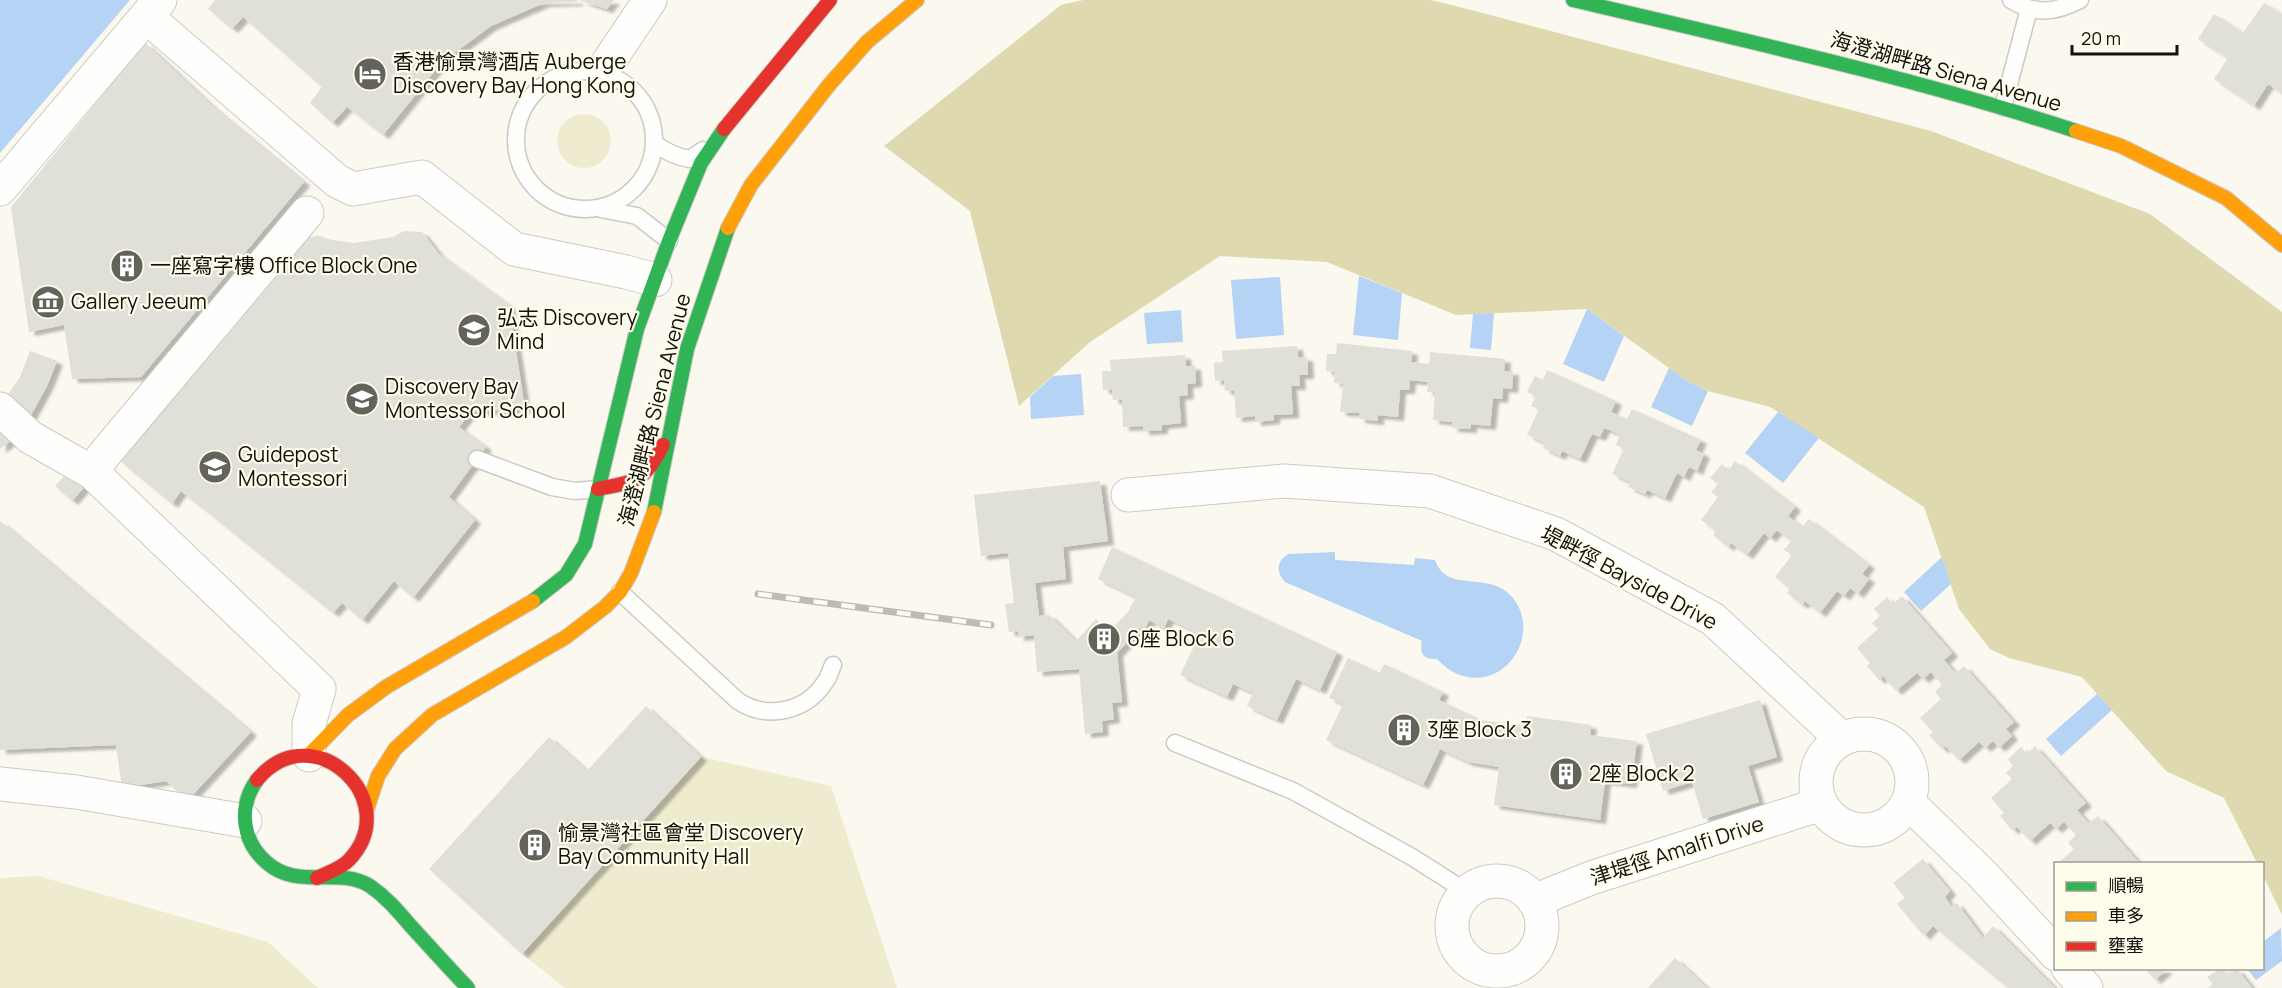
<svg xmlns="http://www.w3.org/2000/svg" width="2282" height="988" viewBox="0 0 2282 988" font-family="Manrope,'Noto Sans TC',sans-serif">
<defs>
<filter id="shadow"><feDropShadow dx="6" dy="4" stdDeviation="1.5" flood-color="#0004"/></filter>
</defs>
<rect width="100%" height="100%" fill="#faf8ef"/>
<!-- green -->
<g fill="#eeebce">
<circle cx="584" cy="141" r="27"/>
<path d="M701 757 831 786 897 988H565L522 954Z"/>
<path d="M38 876 268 942 318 988H0V878Z"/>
</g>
<!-- forest -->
<path fill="#dfd9b0" d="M1083 0H1430L1452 5 1931 131 2150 214 2282 312V915L2263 875 2262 864 2257 863 2224 798 2166 771 2082 677 2009 658 1990 649 1959 609 1924 507 1770 407 1708 391 1687 381 1587 309 1456 315 1327 262 1220 256 1090 342 1019 406 970 211 884 146 1061 5Z"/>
<!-- water -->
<g fill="#b5d3f5">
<path d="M0 0H130L0 153Z"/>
<path d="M1359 276 1402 293 1398 340 1353 335Z"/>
<path d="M1280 277 1284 335 1236 339 1231 280Z"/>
<path d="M1587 309 1624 336 1604 382 1563 364Z"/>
<path d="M1181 310 1183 342 1147 344 1144 313Z"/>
<path d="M1494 313 1491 350 1470 348 1473 314Z"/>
<path d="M1669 368 1687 381 1708 391 1692 426 1651 407Z"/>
<path d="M1081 374 1084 415 1031 419 1030 397 1053 376Z"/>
<path d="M1778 412 1819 438 1783 483 1745 453Z"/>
<path d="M1335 552V560L1414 565 1415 558 1435 560C1447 595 1490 569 1513 598 1542 635 1505 691 1460 675 1451 672 1444 666 1437 659 1424 660 1419 654 1422 641L1285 582C1276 572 1276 562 1288 554Z"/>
<path d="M1942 557 1951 584 1921 611 1904 592Z"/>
<path d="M2097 694 2112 710 2061 756 2046 739Z"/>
<path d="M2281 928 2282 961 2256 980 2247 969 2262 968 2263 942Z"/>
</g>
<!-- building -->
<g fill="#e0dfd8" filter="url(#shadow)">
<path d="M215 0H577V2L544 3 491 26 442 62 383 135 347 107 332 123 310 103 322 87 243 17 232 29 208 9Z"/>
<path d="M579 0H614L607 9Z"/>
<path d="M2264 3 2282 14V93L2268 84 2254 106 2214 79 2228 58 2198 39 2214 14 2243 33Z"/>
<path d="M145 43 213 107 304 182 141 377 72 379 64 325 29 332 11 207Z"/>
<path d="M404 231 422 232 439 254 509 305 525 409 471 412 459 427 486 447 449 497 475 520 413 598 394 581 362 620 342 603 333 613 181 491 172 504 119 460 282 240 319 236 332 240 354 243 393 237Z"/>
<path d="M1337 343 1412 351 1411 362 1421 363 1429 364 1430 352 1505 359 1504 371H1513L1512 389 1503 388 1502 399 1493 398 1490 426 1471 424V429L1452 428V422L1433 420 1435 392H1427L1428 382 1410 380 1409 390H1400L1398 417 1378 415V421L1359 419 1360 413 1340 412 1343 384 1334 383 1335 372 1326 371 1327 354H1336Z"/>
<path d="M1297 346 1298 357H1307L1308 375H1299L1300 386H1291L1293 414 1274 415V420L1255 422V416L1236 418 1234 390 1225 391 1224 380 1215 381 1214 363 1223 362 1222 351Z"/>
<path d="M30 351 57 361 47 386 31 415 12 440 0 449V406L20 377Z"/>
<path d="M1185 355 1186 366H1195L1196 383 1187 384 1188 395 1179 396 1181 423 1162 425V430L1143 431V426L1123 427 1122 399 1113 400 1112 389 1103 390 1102 371H1111L1110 360Z"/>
<path d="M1547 370 1616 401 1611 412 1627 419 1632 409 1701 440 1696 450 1704 454 1697 471 1689 467 1684 477 1677 473 1665 498 1647 490 1645 494 1628 487 1630 482 1612 474 1624 449 1616 445 1620 435 1612 431 1604 428 1600 437 1592 434 1580 459 1562 451 1560 456 1543 448 1545 443 1527 435 1539 409 1531 406 1536 396 1527 392 1535 376 1543 380Z"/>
<path d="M1735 461 1795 507 1788 516 1802 527 1809 519 1869 565 1862 574 1869 579 1858 594 1850 588 1844 596 1837 591 1820 613 1805 601 1802 605 1787 593 1790 589 1775 577 1792 555 1784 550 1791 541 1777 530 1770 538 1764 533 1747 555 1731 543 1728 547 1713 535 1716 531 1701 520 1718 497 1711 492 1718 484 1710 478 1722 464 1729 470Z"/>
<path d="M70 470 86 485 72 501 55 486Z"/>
<path d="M1100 481 1108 541 1063 547 1066 579 1035 583 1039 616 1049 615 1076 641 1096 619 1109 632 1128 612 1136 597 1098 579 1112 547 1337 652 1320 690 1296 679 1277 720 1247 706 1253 693 1233 684 1227 697 1180 675 1200 634 1168 619 1164 628 1149 620 1145 629 1141 627 1117 653 1122 702 1112 703 1114 719 1102 721 1103 732 1085 734 1079 669 1037 672 1034 635 1018 637V631L1009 632 1005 604 1014 603 1008 553 981 556 974 495Z"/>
<path d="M0 521 251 732 188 800 166 781 122 788 116 745 0 750Z"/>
<path d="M1902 596 1952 653 1944 660 1950 667 1956 673 1964 666 2014 722 2006 729 2012 736 1999 748 1993 741 1985 748 1979 742 1959 760 1945 746 1942 749 1929 735 1933 732 1920 718 1941 699 1935 692 1942 685 1931 672 1923 679 1917 673 1896 691 1883 676 1879 680 1867 666 1870 663 1857 648 1878 629 1872 623 1880 616 1874 609 1887 597 1893 604Z"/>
<path d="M1348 658 1380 673 1384 664 1443 692 1439 700 1481 720 1526 726 1527 716 1591 725 1590 735 1637 741 1631 784 1605 781 1600 820 1494 805 1499 767 1468 762 1440 749 1423 785 1326 740 1343 704 1329 698Z"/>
<path d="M1760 700 1777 757 1748 766 1759 802 1703 819 1692 782 1663 791 1646 734Z"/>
<path d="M646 706 701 757 522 954 429 869 549 737 587 771Z"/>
<path d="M2035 746 2086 803 2077 810 2083 817 2089 823 2098 816 2140 864H2057L2074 849 2068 843 2076 835 2064 822 2056 829 2050 823 2030 841 2017 827 2012 830 2000 816 2004 813 1991 798 2012 779 2006 773 2013 766 2008 759 2021 747 2027 754Z"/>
<path d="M1923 859 1950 891 1945 897 1951 906 1957 903 1983 938 1993 926 2055 988H2008L1933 926 1924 936 1897 904 1905 898 1893 883Z"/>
<path d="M1675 958 1707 988H1648Z"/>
<path d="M2145 969H2167L2155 980Z"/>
<path d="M2220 969H2223L2227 974 2237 969 2252 988H2208L2213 984 2207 977Z"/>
</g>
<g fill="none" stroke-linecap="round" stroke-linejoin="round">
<defs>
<g id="lane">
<path d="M2011 0C2035 15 2055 13 2080 0"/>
<circle cx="585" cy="140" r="69"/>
<path d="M2003 107 2029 9"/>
<path d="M654 143C666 152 676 157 690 159L703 150"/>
<path d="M601 209 637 216 669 241"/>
<path d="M477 459 552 487 575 491 598 489"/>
<path d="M620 592 738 701C767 720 806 712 825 682 829 678 830 671 833 665"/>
<path d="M1175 743 1293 791 1412 857 1467 892"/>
</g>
<g id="street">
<path d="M147 17 337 181 353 189 422 177 514 249 626 272 655 280"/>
<path d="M601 73 650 0"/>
<path d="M0 189 160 0"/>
<path d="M0 409 30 437 93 473 319 689 309 724V755"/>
<path d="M93 473 103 456 307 213"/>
<path d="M1128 495 1284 481 1430 491 1556 534 1713 619 1842 739"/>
<circle cx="1864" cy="782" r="48"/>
<path d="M0 784 76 792 245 821"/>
<path d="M1909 803 1983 875 2056 954"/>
<circle cx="1497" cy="926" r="45"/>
<path d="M1534 901 1591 878 1821 804"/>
<path d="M2068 968 2086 988"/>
</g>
<g id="fast">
<path d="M1573 0C1742 40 1912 77 2076 131"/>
<path d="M654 512 687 349 728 228"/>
<path d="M533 601 566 575 585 544 637 329 669 241 701 163 724 129"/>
<path d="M257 780C246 795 242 814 247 832 250 844 257 854 266 862 298 891 338 866 370 886 386 897 397 910 409 924 429 946 448 967 468 988"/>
</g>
<g id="slow">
<path d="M2076 131 2121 146 2226 198 2282 245"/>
<path d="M728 228 751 185 829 85 867 42 917 0"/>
<path d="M309 755 348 715 386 687 533 601"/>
<path d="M367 809 378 776 395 749 432 715 566 637 605 607 620 592 631 573 654 512"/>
</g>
<g id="jam">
<path d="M724 129 830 0"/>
<path d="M598 489C637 481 644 482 663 445"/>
<path d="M257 780C312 713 406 800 349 860 342 868 327 873 317 878"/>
</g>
</defs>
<!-- lane casing -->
<use href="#lane" stroke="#cccac4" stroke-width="19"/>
<!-- street casing -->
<use href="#street" stroke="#cccac4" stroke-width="35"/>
<!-- fast casing -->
<use href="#fast" stroke="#cccac4" stroke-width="16"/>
<!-- slow casing -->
<use href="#slow" stroke="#cccac4" stroke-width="16"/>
<!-- jam casing -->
<use href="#jam" stroke="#cccac4" stroke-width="16"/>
<!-- lane -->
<use href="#lane" stroke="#fefefd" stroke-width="16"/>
<!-- street -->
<use href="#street" stroke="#fefefd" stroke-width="33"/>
<!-- fast -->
<use href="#fast" stroke="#30b455" stroke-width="14"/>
<!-- slow -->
<use href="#slow" stroke="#ff9f0a" stroke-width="14"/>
<!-- jam -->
<use href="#jam" stroke="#e5322d" stroke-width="14"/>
<defs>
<path id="rail" d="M758 594 991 625"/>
</defs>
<!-- rail casing -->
<use href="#rail" stroke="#bbbbb8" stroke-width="7"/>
<!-- rail -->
<use href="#rail" stroke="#fefceb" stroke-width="4.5" stroke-dasharray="14" stroke-linecap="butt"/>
</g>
<!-- icons -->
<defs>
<symbol id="hotel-disc" viewBox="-11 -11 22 22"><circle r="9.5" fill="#63625b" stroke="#fefceb"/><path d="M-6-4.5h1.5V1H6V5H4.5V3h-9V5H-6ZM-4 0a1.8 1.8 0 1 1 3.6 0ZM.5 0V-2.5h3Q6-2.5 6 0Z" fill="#fff"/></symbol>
<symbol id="building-disc" viewBox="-11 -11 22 22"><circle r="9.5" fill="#63625b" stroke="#fefceb"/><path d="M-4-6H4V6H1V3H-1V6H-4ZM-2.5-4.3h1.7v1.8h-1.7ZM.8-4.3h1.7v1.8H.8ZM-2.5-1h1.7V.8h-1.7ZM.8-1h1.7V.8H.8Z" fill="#fff"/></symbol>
<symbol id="museum-disc" viewBox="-11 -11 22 22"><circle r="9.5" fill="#63625b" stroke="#fefceb"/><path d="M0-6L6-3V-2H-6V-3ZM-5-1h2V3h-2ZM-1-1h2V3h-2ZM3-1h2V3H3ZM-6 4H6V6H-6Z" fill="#fff"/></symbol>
<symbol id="school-disc" viewBox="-11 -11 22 22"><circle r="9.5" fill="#63625b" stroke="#fefceb"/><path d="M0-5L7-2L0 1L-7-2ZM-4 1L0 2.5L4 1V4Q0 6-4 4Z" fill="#fff"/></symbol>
</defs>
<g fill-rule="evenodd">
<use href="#hotel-disc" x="351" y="55" width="38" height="38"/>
<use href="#building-disc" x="108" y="247" width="38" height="38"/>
<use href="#museum-disc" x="29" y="283" width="38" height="38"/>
<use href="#school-disc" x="455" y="311" width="38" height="38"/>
<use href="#school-disc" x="343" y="380" width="38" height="38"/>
<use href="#school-disc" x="196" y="448" width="38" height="38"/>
<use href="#building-disc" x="1085" y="620" width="38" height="38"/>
<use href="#building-disc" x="1385" y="711" width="38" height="38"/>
<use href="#building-disc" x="1547" y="755" width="38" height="38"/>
<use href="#building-disc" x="516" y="826" width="38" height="38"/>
</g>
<g text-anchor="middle" stroke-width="4.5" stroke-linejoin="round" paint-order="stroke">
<!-- poi labels -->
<g font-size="21" fill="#12110b" stroke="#fefceb" text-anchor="start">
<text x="393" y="69">香港愉景灣酒店 Auberge<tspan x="393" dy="24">Discovery Bay Hong Kong</tspan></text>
<text x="150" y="273">一座寫字樓 Office Block One</text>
<text x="71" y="309">Gallery Jeeum</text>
<text x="497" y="325">弘志 Discovery<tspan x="497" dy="24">Mind</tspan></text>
<text x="385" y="394">Discovery Bay<tspan x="385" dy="24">Montessori School</tspan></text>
<text x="238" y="462">Guidepost<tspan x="238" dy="24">Montessori</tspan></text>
<text x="1127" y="646">6座 Block 6</text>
<text x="1427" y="737">3座 Block 3</text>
<text x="1589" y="781">2座 Block 2</text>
<text x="558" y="840">愉景灣社區會堂 Discovery<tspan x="558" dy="24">Bay Community Hall</tspan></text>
</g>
<!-- street labels -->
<g font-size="21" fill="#12110b" stroke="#fefceb">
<text transform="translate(1946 72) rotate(16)" y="7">海澄湖畔路 Siena Avenue</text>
<text transform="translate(655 410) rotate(-76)" y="7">海澄湖畔路 Siena Avenue</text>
<text transform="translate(1629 578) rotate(28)" y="7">堤畔徑 Bayside Drive</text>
<text transform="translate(1677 851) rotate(-18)" y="7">津堤徑 Amalfi Drive</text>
</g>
</g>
<!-- legend -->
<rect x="2054" y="862" width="210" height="108" fill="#fefceb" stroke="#a09e91" stroke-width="1.5"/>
<rect x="2066" y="882" width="30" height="9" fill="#30b455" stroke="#a09e91" stroke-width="1.5"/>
<text x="2108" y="892" font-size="18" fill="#12110b">順暢</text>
<rect x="2066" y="912" width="30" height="9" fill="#ff9f0a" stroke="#a09e91" stroke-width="1.5"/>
<text x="2108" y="922" font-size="18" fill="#12110b">車多</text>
<rect x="2066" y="942" width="30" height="9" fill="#e5322d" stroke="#a09e91" stroke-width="1.5"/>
<text x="2108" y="952" font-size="18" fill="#12110b">壅塞</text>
<!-- scale -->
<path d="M2072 45v9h105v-9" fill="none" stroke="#12110b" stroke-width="3"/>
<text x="2081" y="45" font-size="18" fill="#12110b" stroke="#fefceb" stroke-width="4.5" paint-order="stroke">20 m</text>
</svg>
